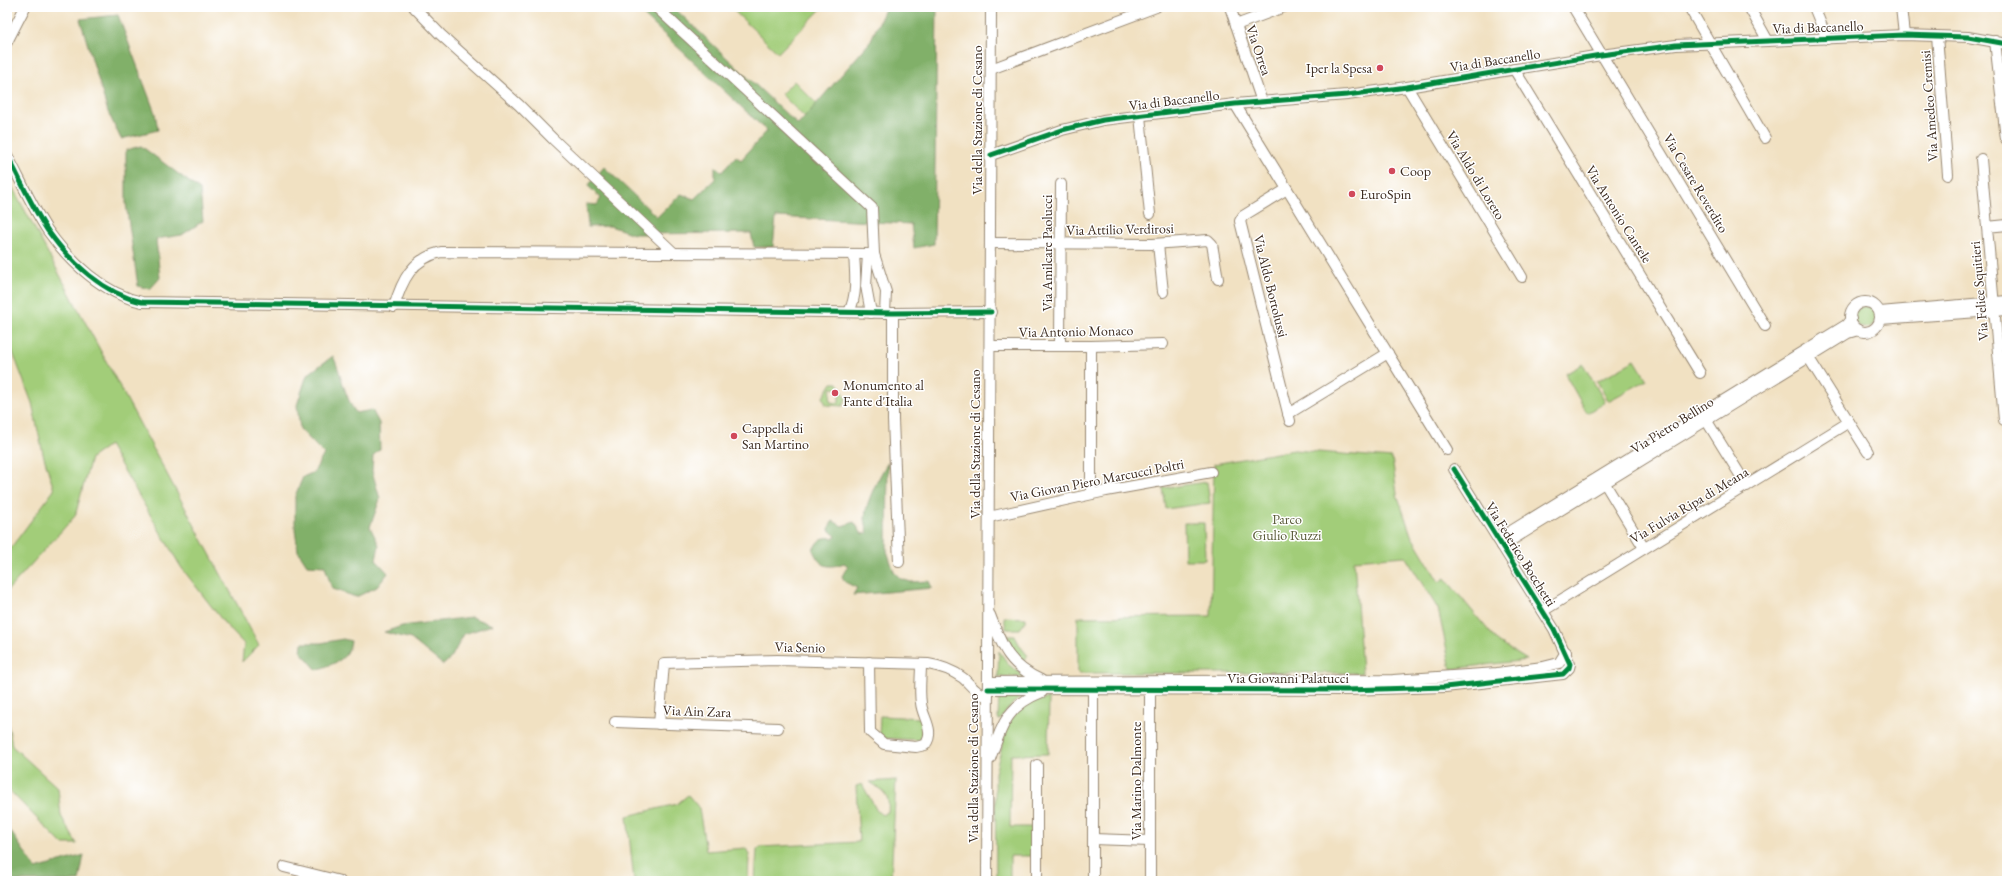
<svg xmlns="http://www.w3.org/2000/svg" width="2014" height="888" viewBox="0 0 2014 888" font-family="'EB Garamond',serif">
<rect width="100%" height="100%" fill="#fff"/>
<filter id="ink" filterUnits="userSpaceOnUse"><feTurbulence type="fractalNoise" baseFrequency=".025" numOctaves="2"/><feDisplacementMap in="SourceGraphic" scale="8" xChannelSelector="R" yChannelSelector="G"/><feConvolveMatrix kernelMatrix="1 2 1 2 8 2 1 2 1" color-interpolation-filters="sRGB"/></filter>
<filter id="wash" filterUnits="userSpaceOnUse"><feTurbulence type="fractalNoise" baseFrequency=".012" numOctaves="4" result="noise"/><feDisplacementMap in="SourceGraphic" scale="16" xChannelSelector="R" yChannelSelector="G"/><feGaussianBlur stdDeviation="0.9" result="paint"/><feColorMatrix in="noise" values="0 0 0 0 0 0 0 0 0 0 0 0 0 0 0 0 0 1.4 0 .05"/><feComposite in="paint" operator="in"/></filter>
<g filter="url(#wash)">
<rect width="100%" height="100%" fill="#f1e1c2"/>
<!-- green -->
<g fill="#a2cd79" stroke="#6e7c4c" fill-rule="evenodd">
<path d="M730 7H823L778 53Z"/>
<path d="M794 81 818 105 805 118 781 94Z"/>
<path d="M7 177 259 645 242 662 244 644 225 624 181 567 109 445 91 458 75 516 7 591V553L54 490 43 454 32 403 7 337Z"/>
<circle cx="1865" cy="317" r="11"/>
<path d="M1635 360 1647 380 1608 401 1597 381Z"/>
<path d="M1583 364 1605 402 1587 413 1565 374Z"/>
<path d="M832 383H838L846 398 843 406 826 405 823 397ZM831 388 839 389V403L830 402Z"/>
<path d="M1294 450 1392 458 1397 494 1411 535 1439 582 1445 578 1498 642 1527 660 1451 669 1438 609 1405 556 1354 560 1362 673H1078V617L1211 616 1214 464Z"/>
<path d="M1207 482 1210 503 1166 509 1163 488Z"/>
<path d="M1184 523H1204L1205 560H1185Z"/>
<path d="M1004 617 1026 618V621L1020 629H1006Z"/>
<path d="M1007 636H1015L1020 646 1028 656 1023 662 1012 649Z"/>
<path d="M999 651 1009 665 1025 677H998Z"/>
<path d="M999 693 1025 694 1011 705 1000 720 998 719Z"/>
<path d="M1049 698 1048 754 1011 755 1010 827H1032V856H1010V881H996L995 773 1007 727 1012 718 1026 704Z"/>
<path d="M880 716 923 718 922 740 879 738Z"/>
<path d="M7 718 12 746 58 788 61 816 77 844H62L7 788Z"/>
<path d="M896 780 891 881H755L757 850 760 847 859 842 856 786 862 784 877 811 882 815 888 812C890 794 884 792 870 782Z"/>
<path d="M688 795 699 808 706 851 746 848 749 855 748 881H634L627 816 677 804Z"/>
</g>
<!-- forest -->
<g fill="#81b069" stroke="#5e6d44">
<path d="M635 7H673L798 125 870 42 886 7H937L934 244 914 248 911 224 776 217 773 247H754L751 233 634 234 610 226 588 227 586 204 597 205 601 198 588 186 604 167 657 217 681 194 694 199 715 179V166L722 172 736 156 741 160 767 131Z"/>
<path d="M118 15 155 113 158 130 121 139 108 112 80 19Z"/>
<path d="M141 146 200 190 203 221 182 235 156 239 160 278 150 289 138 286 126 204V150Z"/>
<path d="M333 356C342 375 344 396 356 413L372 410 379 423 380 449 373 456 372 471 380 499 370 527 379 545 376 560 388 573 377 587 356 597 332 589 325 566 307 565 298 551 295 530V496L303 477 314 472 324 454 300 429 297 405 307 375Z"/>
<path d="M888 462 887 551 894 572 901 579 911 582 929 581 932 588 853 595 857 588 845 582 842 576 848 566 844 563C828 569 820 567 813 550 819 538 822 537 835 538L836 536 829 530 830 525 833 521 842 526 854 522 862 534 868 533C867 528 865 522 865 517 866 501 880 475 888 462Z"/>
<path d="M471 617 492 625 464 634 451 658 443 665 411 639 384 632 402 626Z"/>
<path d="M343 639 351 641C348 661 334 663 317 670L301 652 302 643H321Z"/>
<path d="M7 826 36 869 84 855 79 881H7Z"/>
</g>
</g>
<g filter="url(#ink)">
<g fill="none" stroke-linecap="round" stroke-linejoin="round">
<defs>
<g id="minor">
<path d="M414 7 441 35 519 105 553 139 674 253"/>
<path d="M656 7 872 208 874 254 886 292 885 313"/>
<path d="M1230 7 1262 102"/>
<path d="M1573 7 1765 326"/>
<path d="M1689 7 1765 138"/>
<path d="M1749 7 1768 41"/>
<path d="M1814 7 1827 39"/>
<path d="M1901 7 1904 35"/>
<path d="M1236 25 1284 7"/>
<path d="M1937 36 1948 175"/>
<path d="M1995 41 2006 139"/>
<path d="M7 42 25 7"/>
<path d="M991 69 1156 7"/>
<path d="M1514 69 1700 373"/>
<path d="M1407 87 1522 277"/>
<path d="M1235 104 1447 450"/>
<path d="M1140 116 1150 214"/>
<path d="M7 155C20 179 32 207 48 231 70 262 104 294 142 302L893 313 991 312"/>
<path d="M991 155 1062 130 1103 120 1235 104 1347 95 1407 87 1601 55 1676 45 1904 35 1968 37 2007 44"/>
<path d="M1981 159 2004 420"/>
<path d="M1287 189 1243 216 1240 221 1290 421"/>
<path d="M1987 227 2007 225"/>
<path d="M991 243 1153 244 1208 240 1212 244 1218 279"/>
<path d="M1158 244 1163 292"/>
<path d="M868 254 866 286 871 313"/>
<circle cx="1865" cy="317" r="15"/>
<path d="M394 307C402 280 412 259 441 252L874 254"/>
<path d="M849 312C858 294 855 273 854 254"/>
<path d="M1880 312 2007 301"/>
<path d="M893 313V420L899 562"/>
<path d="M1880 319 2007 310"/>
<path d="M990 346H1091L1163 344"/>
<path d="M1060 346 1061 184"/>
<path d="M1805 352 1868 452"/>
<path d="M1288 414 1388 353"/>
<path d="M1703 415 1747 486"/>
<path d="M1601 477 1644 548"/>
<path d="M1091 494V346"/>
<path d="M989 517 1106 491 1211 472"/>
<path d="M1498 539 1846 325 1851 319"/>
<path d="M1502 546 1848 333 1858 330"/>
<path d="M1543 611 1849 422"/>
<path d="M990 615C1002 646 1008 665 1041 680"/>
<path d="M869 662 870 732 884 744 916 747 925 745C936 731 922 717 921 703 919 690 921 677 921 664"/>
<path d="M988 682 1393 680 1497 673 1543 667 1559 663 1566 652"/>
<path d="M988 689 1347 690 1445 687 1563 674 1569 668 1570 664 1554 629 1454 469"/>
<path d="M615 722 778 728"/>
<path d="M659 724 664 663 778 660 928 664C941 666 952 670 963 678 971 685 977 695 988 696"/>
<path d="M990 759C1002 726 1006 706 1042 692"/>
<path d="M1093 839 1150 841"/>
<path d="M284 867 340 881"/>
<path d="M987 881 991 7"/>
<path d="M1037 881V765"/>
<path d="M1093 881V684"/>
<path d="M1150 881V683"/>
</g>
</defs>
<!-- minor casing -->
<use href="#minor" stroke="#968670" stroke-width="12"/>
<!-- minor -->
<use href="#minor" stroke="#fff" stroke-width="10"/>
<defs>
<g id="cycleway">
<path d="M7 155C20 179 32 207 48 231 70 262 104 294 142 302L893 313 991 312"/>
<path d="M991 155 1062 130 1103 120 1235 104 1347 95 1407 87 1601 55 1676 45 1904 35 1968 37 2007 44"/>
<path d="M988 689 1347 690 1445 687 1563 674 1569 668 1570 664 1554 629 1454 469"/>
</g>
</defs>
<!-- cycleway casing -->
<use href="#cycleway" stroke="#fff" stroke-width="8"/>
<!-- cycleway -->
<use href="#cycleway" stroke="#00873e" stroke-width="5"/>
</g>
</g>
<!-- markers -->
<g fill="#d1495b" stroke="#fff" stroke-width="1.5">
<circle cx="1380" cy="68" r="4"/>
<circle cx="1392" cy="171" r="4"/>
<circle cx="1352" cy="194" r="4"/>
<circle cx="835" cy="393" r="4"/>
<circle cx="734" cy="436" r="4"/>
</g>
<g text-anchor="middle" stroke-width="3" stroke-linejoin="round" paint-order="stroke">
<!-- street labels -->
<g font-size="14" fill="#3b2a1e" stroke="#fff">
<text transform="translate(1818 27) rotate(-2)" y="5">Via di Baccanello</text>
<text transform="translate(1259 50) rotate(71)" y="5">Via Orrea</text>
<text transform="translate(1495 60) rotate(-9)" y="5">Via di Baccanello</text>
<text transform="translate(1174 100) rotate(-7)" y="5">Via di Baccanello</text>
<text transform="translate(1929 106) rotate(-94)" y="5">Via Amedeo Cremisi</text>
<text transform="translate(977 120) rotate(-90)" y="5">Via della Stazione di Cesano</text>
<text transform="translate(1476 175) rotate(59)" y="5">Via Aldo di Loreto</text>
<text transform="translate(1696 183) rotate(59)" y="5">Via Cesare Reverdito</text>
<text transform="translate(1619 214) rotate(58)" y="5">Via Antonio Cantele</text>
<text transform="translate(1120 229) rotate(-1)" y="5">Via Attilio Verdirosi</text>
<text transform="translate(1047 253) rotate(-90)" y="5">Via Amilcare Paolucci</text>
<text transform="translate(1271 286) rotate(76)" y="5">Via Aldo Bortolussi</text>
<text transform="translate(1979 291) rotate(-95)" y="5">Via Felice Squitieri</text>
<text transform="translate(1076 331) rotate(-1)" y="5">Via Antonio Monaco</text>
<text transform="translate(1672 425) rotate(-32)" y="5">Via Pietro Bellino</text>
<text transform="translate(975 444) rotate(-90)" y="5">Via della Stazione di Cesano</text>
<text transform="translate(1097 480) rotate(-11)" y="5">Via Giovan Piero Marcucci Poltri</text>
<text transform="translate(1689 505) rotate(-31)" y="5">Via Fulvia Ripa di Meana</text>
<text transform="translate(1521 554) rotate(58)" y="5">Via Federico Bocchetti</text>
<text transform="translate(800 647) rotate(1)" y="5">Via Senio</text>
<text x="1288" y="683">Via Giovanni Palatucci</text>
<text transform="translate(697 711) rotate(2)" y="5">Via Ain Zara</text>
<text transform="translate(973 768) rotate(-90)" y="5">Via della Stazione di Cesano</text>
<text transform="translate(1136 781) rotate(-90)" y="5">Via Marino Dalmonte</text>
</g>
<!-- poi labels -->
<g font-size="14" fill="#3b2a1e" stroke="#fff" text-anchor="start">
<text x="1372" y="73" text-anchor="end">Iper la Spesa</text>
<text x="1400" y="176">Coop</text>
<text x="1360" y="199">EuroSpin</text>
<text x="843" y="390">Monumento al<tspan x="843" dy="16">Fante d'Italia</tspan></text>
<text x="742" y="433">Cappella di<tspan x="742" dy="16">San Martino</tspan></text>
</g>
<!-- park labels -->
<g font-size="14" fill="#5a5b39" stroke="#fff">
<text x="1287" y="524">Parco<tspan x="1287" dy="16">Giulio Ruzzi</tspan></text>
</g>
</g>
<!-- margin -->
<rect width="2014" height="888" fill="none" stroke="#fff" stroke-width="24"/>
</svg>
